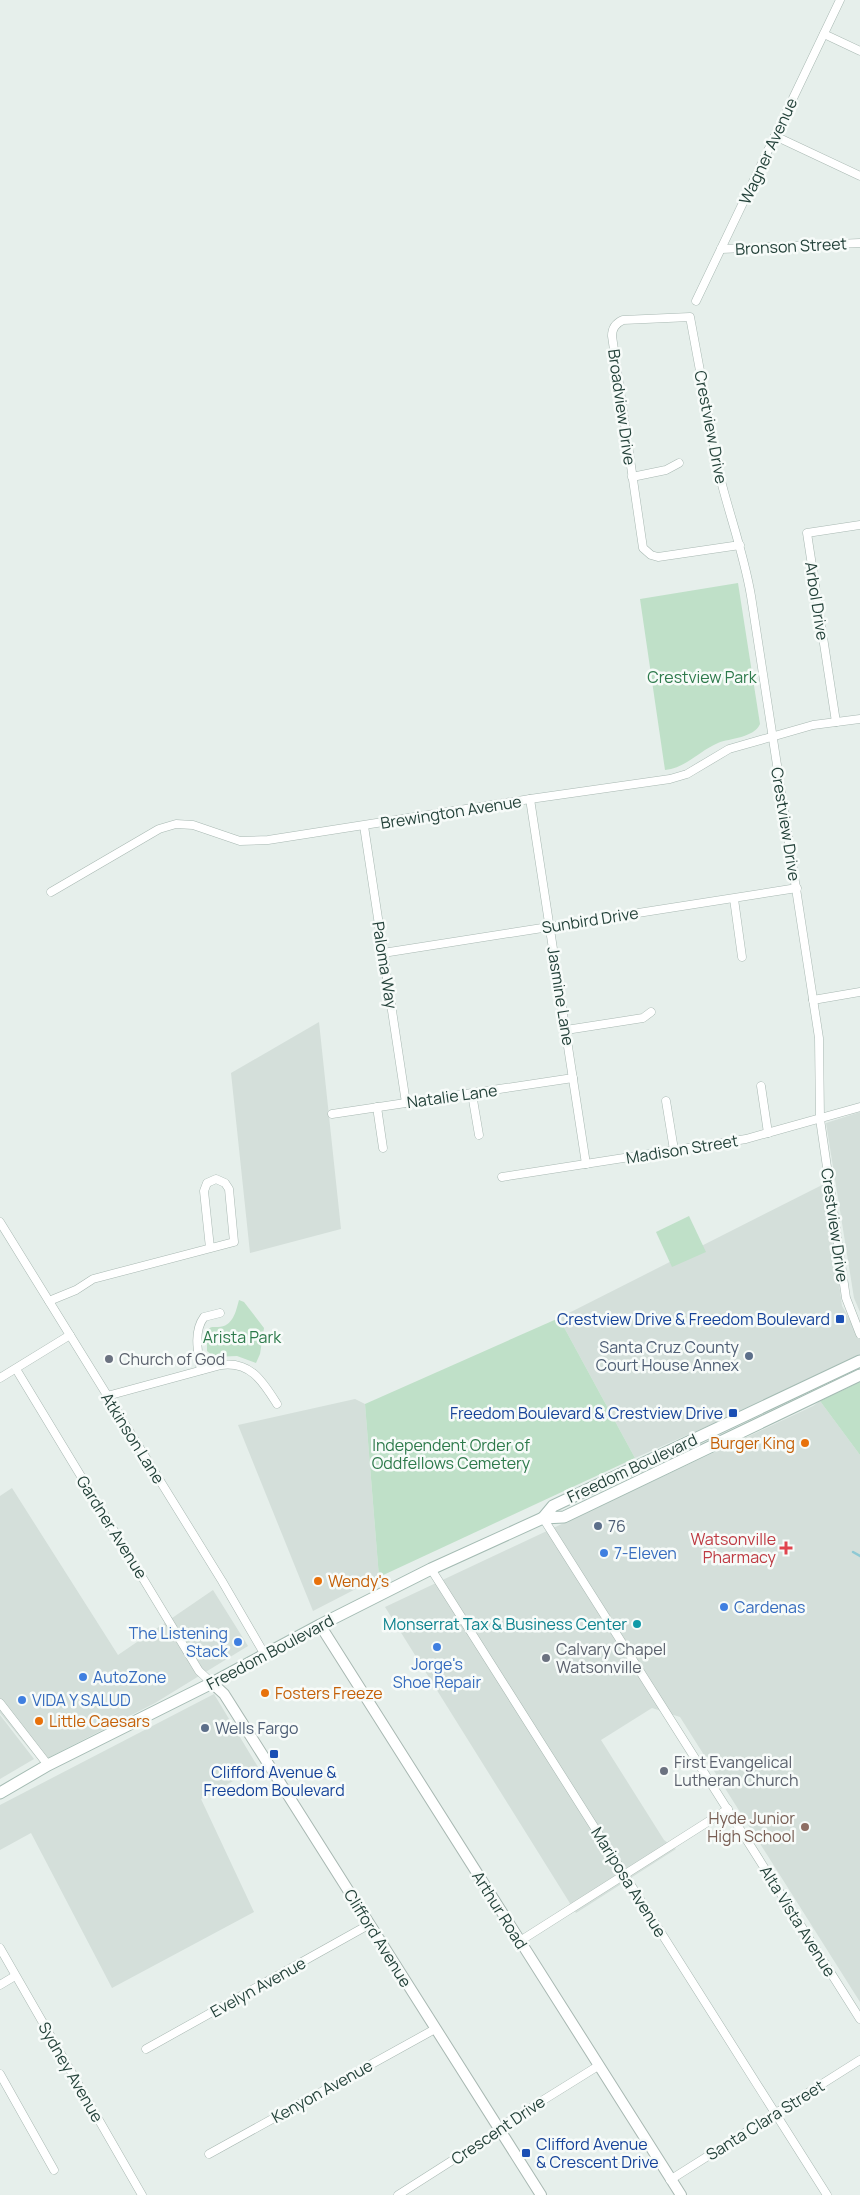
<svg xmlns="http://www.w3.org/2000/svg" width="860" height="2195" viewBox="0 0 860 2195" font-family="Manrope,sans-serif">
<rect width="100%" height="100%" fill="#e6efeb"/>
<!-- built -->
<g fill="#d4dfda">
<path d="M319 1022 341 1229 250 1253 231 1073Z"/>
<path d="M860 1112V1312L854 1298 826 1123Z"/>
<path d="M826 1183 842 1306 860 1337V1359L635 1458 559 1318Z"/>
<path d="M355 1399 365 1404 379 1577 313 1611 238 1425Z"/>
<path d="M820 1401 860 1455V2002L680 1717 652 1708 601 1740 664 1840 676 1849 576 1913 385 1607 813 1406Z"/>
<path d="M12 1488 118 1655 213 1590 248 1646 155 1703 40 1762 0 1713V1496Z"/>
<path d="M214 1694 258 1767 201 1799 254 1912 112 1988 31 1833 0 1850V1805Z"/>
<path d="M0 1715 34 1759 0 1779Z"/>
</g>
<!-- green -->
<g fill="#bfe0c8">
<path d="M738 583 760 724C754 738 730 738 718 743 699 751 686 768 665 770L640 599Z"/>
<path d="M689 1216 706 1252 672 1267 656 1232Z"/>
<path d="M239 1300 244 1302 264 1328 260 1354 256 1363 237 1356 214 1357 207 1351V1330C211 1326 213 1327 218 1327 233 1327 236 1311 239 1300Z"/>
<path d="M559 1318 635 1458 379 1577 365 1404Z"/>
<path d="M860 1382V1455L820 1401Z"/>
</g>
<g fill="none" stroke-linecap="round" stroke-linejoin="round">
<!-- stream -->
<path stroke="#8ec9d4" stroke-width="2.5" d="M853 1552 860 1556"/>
<defs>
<g id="minor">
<path d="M824 34 860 51"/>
<path d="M775 136 860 176"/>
<path d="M721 249 860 243"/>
<path d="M696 301 840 0"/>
<path d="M632 477 666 470 679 463"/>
<path d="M740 545 658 557 651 555 643 548 612 336C612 328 616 323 623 320L690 317 719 473C729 514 744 554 751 596L819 1038 820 1119 846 1298 860 1334"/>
<path d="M836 722 807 533 860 525"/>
<path d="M530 799 586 1164"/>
<path d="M364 826 406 1103"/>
<path d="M51 892 159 829 176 824 193 825 240 841 268 840 530 799 670 779 687 774 729 749 813 725 860 719"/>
<path d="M734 899 742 957"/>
<path d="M383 953 797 888"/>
<path d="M813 1000 860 992"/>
<path d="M566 1030 643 1018 651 1012"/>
<path d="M761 1086 768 1133"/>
<path d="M472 1094 479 1135"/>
<path d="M666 1101 674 1150"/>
<path d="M377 1107 383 1148"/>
<path d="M332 1114 573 1078"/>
<path d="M502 1177 746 1139 860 1107"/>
<path d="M0 1222 222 1581 265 1655"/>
<path d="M49 1301 76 1290 93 1279 234 1242 229 1189 225 1183 216 1179 207 1183 204 1191 210 1248"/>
<path d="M16 1369 199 1671 212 1683"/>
<path d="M201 1370C198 1353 193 1332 204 1317L220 1313"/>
<path d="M0 1378 70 1335"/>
<path d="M107 1396 221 1365C251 1361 263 1382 277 1404"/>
<path d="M543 1518 860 2019"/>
<path d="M431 1569 827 2195"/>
<path d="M0 1703 48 1765"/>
<path d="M520 1941 728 1809"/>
<path d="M0 1948 142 2195"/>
<path d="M0 1985 15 1976"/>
<path d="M146 2049 370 1924"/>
<path d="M0 2074 54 2170"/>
<path d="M209 2154 435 2029"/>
<path d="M670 2180 860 2060"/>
<path d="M398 2195 500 2130 508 2122 598 2066"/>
</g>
<g id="tertiary">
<path d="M320 1625 681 2195"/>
<path d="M212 1683 224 1694 541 2195"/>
</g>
<g id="secondary">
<path d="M543 1518 553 1506 860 1361"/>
<path d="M0 1793 48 1765 212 1683 320 1625 431 1569 543 1518 564 1517 860 1375"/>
</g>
</defs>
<!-- minor casing -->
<use href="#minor" stroke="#a8b8b2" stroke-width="9"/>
<!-- tertiary casing -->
<use href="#tertiary" stroke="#a8b8b2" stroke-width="12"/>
<!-- secondary casing -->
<use href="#secondary" stroke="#a4bbb3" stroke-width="13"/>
<!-- minor -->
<use href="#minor" stroke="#fff" stroke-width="8"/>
<!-- tertiary -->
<use href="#tertiary" stroke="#fff" stroke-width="10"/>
<!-- secondary -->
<use href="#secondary" stroke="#fff" stroke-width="11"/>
</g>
<!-- markers -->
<g fill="#1a4fb4" stroke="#f7fbf9" stroke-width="2">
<rect x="835" y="1314" width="10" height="10" rx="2.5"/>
<rect x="728" y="1408" width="10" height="10" rx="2.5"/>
<rect x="269" y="1749" width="10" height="10" rx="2.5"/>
<rect x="521" y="2148" width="10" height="10" rx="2.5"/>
</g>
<g fill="#5c6f8a" stroke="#f7fbf9" stroke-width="2">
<circle cx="749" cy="1356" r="5"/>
<circle cx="598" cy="1526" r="5"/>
<circle cx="205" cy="1728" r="5"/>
</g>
<g fill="#6b7280" stroke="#f7fbf9" stroke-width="2">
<circle cx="109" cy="1359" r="5"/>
<circle cx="546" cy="1658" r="5"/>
<circle cx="664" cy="1771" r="5"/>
</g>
<g fill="#e8710a" stroke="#f7fbf9" stroke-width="2">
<circle cx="805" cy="1443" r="5"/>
<circle cx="318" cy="1581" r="5"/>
<circle cx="265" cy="1693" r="5"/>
<circle cx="39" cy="1721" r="5"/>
</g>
<path fill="#e0444e" stroke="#f7fbf9" stroke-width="2" d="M783.5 1540.5h5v5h5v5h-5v5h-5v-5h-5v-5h5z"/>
<g fill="#3f7fe0" stroke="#f7fbf9" stroke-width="2">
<circle cx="604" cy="1553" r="5"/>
<circle cx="724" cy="1607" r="5"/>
<circle cx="238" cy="1642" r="5"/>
<circle cx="437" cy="1647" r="5"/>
<circle cx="83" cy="1677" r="5"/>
<circle cx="22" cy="1700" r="5"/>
</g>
<circle fill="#0f9aa8" stroke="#f7fbf9" stroke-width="2" cx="637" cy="1624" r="5"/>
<circle fill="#8d6e63" stroke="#f7fbf9" stroke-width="2" cx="805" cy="1827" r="5"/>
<g text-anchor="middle" stroke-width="5" stroke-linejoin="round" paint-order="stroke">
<!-- street labels -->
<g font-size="16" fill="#24423a" stroke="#f7fbf9">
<text transform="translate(768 151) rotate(-65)" y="6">Wagner Avenue</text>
<text transform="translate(791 246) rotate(-3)" y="6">Bronson Street</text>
<text transform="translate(622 407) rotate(82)" y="6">Broadview Drive</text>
<text transform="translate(711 427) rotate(79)" y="6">Crestview Drive</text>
<text transform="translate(817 601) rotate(81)" y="6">Arbol Drive</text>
<text transform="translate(451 812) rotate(-9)" y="6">Brewington Avenue</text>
<text transform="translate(786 824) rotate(81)" y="6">Crestview Drive</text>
<text transform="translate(590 920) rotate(-9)" y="6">Sunbird Drive</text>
<text transform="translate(385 965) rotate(81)" y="6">Paloma Way</text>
<text transform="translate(561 996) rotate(81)" y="6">Jasmine Lane</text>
<text transform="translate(452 1096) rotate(-8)" y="6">Natalie Lane</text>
<text transform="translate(682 1149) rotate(-9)" y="6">Madison Street</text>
<text transform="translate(835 1225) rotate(82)" y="6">Crestview Drive</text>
<text transform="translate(133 1438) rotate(58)" y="6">Atkinson Lane</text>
<text transform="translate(632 1468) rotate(-25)" y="6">Freedom Boulevard</text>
<text transform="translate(112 1527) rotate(58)" y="6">Gardner Avenue</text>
<text transform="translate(270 1652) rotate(-28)" y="6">Freedom Boulevard</text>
<text transform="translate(629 1882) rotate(58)" y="6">Mariposa Avenue</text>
<text transform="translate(500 1910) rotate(58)" y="6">Arthur Road</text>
<text transform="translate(798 1921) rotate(58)" y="6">Alta Vista Avenue</text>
<text transform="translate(378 1938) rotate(58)" y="6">Clifford Avenue</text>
<text transform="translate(258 1987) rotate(-29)" y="6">Evelyn Avenue</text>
<text transform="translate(71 2072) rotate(60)" y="6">Sydney Avenue</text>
<text transform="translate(322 2091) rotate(-29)" y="6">Kenyon Avenue</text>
<text transform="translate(765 2120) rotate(-32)" y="6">Santa Clara Street</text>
<text transform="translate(498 2130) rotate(-34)" y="6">Crescent Drive</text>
</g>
<!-- park labels -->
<g font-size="16" fill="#2d7a4b" stroke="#f7fbf9">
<text x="702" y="683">Crestview Park</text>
<text x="242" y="1343">Arista Park</text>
<text x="451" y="1451">Independent Order of<tspan x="451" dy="18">Oddfellows Cemetery</tspan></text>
</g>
<!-- transit labels -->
<g font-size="16" fill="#164399" stroke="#f7fbf9" text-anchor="end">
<text x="830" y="1325">Crestview Drive &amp; Freedom Boulevard</text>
<text x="723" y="1419">Freedom Boulevard &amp; Crestview Drive</text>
<text x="274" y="1778" text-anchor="middle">Clifford Avenue &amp;<tspan x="274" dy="18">Freedom Boulevard</tspan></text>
<text x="536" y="2150" text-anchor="start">Clifford Avenue<tspan x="536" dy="18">&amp; Crescent Drive</tspan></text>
</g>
<!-- service labels -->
<g font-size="16" fill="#4e5e75" stroke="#f7fbf9" text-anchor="start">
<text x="739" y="1353" text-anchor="end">Santa Cruz County<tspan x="739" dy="18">Court House Annex</tspan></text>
<text x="608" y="1532">76</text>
<text x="215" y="1734">Wells Fargo</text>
</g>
<!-- worship labels -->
<g font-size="16" fill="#5b616d" stroke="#f7fbf9" text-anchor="start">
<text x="119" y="1365">Church of God</text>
<text x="556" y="1655">Calvary Chapel<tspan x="556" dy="18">Watsonville</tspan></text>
<text x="674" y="1768">First Evangelical<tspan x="674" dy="18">Lutheran Church</tspan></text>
</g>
<!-- food labels -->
<g font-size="16" fill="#c56008" stroke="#f7fbf9" text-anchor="start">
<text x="795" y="1449" text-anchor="end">Burger King</text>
<text x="328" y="1587">Wendy's</text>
<text x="275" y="1699">Fosters Freeze</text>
<text x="49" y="1727">Little Caesars</text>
</g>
<!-- health labels -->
<g font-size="16" fill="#be3a42" stroke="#f7fbf9" text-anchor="end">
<text x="776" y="1545">Watsonville<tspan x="776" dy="18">Pharmacy</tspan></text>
</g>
<!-- shop labels -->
<g font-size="16" fill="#366cbe" stroke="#f7fbf9" text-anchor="start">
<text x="614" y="1559">7-Eleven</text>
<text x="734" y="1613">Cardenas</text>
<text x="228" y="1639" text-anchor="end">The Listening<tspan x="228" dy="18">Stack</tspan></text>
<text x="437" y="1670" text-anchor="middle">Jorge's<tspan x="437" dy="18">Shoe Repair</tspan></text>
<text x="93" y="1683">AutoZone</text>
<text x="32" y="1706">VIDA Y SALUD</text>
</g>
<!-- culture labels -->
<g font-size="16" fill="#0d838f" stroke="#f7fbf9" text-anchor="end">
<text x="627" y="1630">Monserrat Tax &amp; Business Center</text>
</g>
<!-- education labels -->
<g font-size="16" fill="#785e54" stroke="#f7fbf9" text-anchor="end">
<text x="795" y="1824">Hyde Junior<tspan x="795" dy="18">High School</tspan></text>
</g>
</g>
</svg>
